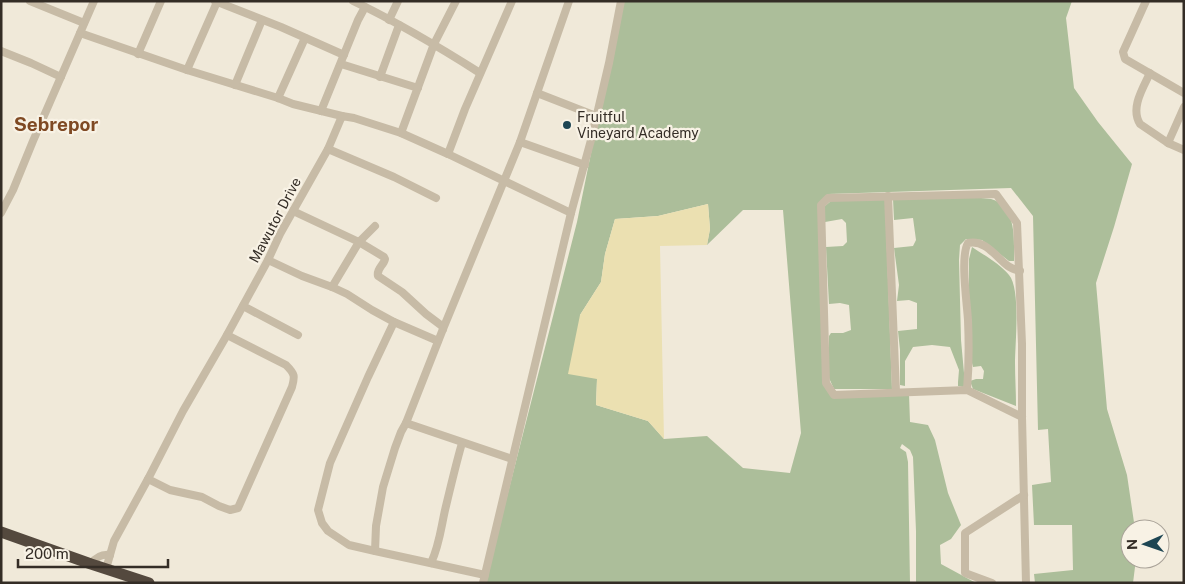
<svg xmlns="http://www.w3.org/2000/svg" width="1185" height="584" viewBox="0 0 1185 584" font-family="'Public Sans',sans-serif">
<rect width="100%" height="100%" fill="#f0e9d9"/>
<!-- green -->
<g fill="#acbe9a" fill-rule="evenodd">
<path d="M622 1H1072L1066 18 1074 88 1098 122 1132 164 1114 227 1096 283 1107 409 1127 475 1135 529H1130V559H1136L1133 583H1035L1034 574 1073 570 1072 525H1034L1032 485 1051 482 1048 429 1038 430 1033 216 1011 188 828 194 818 205 829 393 909 394 910 422 928 425 935 440 948 493 961 525 951 539 940 545 941 564 976 583H916V531L913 457 910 450 902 444 900 448 906 452 908 462 910 583H485L577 222ZM708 204 710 229 707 245 743 210H783L801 433 790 473 743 468 707 436 664 439 648 421 596 405 597 379 580 315 601 282 605 254 615 219 658 216Z"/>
<path d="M971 197C977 198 985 198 991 199 1017 206 1014 240 1014 261H1009L982 240 966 239 960 245 959 260 961 340 965 384 963 387 958 386V382L959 370 950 347 932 345 913 347 905 361V386L900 385V350L898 331 917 329V303L909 300 897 301 899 285 894 248 913 246 916 240 913 218 894 220 893 199Z"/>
<path d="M885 198 892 389H834L829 378V336L831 333H843L851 330 849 305 840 303 829 304 826 247 843 246 847 242 846 223 842 219 825 222V206L831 201Z"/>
<path d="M972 247C984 255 1000 264 1009 275 1021 289 1015 344 1015 363 1015 377 1016 391 1016 406L973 389 970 381 976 379H983L984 371 981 366 973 367 972 363 969 293V259Z"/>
</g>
<!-- sand -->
<path fill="#ebe0b1" d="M708 204 710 229 707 245 660 246 664 439 648 421 596 405 597 379 568 374 580 315 601 282 605 254 615 219 658 216Z"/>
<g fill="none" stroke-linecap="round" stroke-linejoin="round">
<!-- minor -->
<g stroke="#c7bba6" stroke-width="8">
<path d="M30 1 84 23"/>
<path d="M215 1 281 27 344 55"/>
<path d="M353 1C397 22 439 47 480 73"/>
<path d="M1146 1 1123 52 1125 59 1184 93"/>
<path d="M389 20 398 1"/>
<path d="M80 33 187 70 278 98 293 104 342 116"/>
<path d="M1 51 31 63 61 77"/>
<path d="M138 54 161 1"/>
<path d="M341 64 418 88"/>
<path d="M187 70 217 2"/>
<path d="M1150 73C1143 88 1130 108 1140 124L1168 143 1184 150"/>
<path d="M380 77 399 25"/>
<path d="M235 85 262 20"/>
<path d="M537 93 596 116"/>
<path d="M278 98 305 38"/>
<path d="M321 111 358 20 365 7"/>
<path d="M401 133 434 44 456 1"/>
<path d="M520 142 585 165"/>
<path d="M1168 143 1184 107"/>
<path d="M328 149 394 177 436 198"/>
<path d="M448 154 465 109 512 1"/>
<path d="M888 196 896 392"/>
<path d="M293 211 359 242 384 257 385 259C384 265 376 269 378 276L402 292 426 314 442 326 443 329"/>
<path d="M1 213 13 190 33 141 94 1"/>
<path d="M268 260 302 276 332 287 347 294 372 310 394 322 438 341"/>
<path d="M332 287 359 242 375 226"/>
<path d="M243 306 298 335"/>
<path d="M967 390C969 366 969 343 968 320 967 303 960 256 968 243 985 239 996 257 1008 266 1012 269 1016 270 1020 271"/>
<path d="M1022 417 967 390 834 395 826 383 821 205 828 198 996 194 1017 223 1022 344V417L1026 583"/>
<path d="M406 423 401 432 395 448 383 487 376 526 375 551 485 575"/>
<path d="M512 459 406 423 443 329 520 142 569 1"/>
<path d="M148 479 170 490 202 497 219 506 230 510 238 508 292 387C295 376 295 374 286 365L227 335"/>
<path d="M375 551 349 545 328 531 322 523 318 510 330 463 368 377 394 322"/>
<path d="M431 563C440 544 441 526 446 506 451 485 456 464 462 443"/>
<path d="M91 564C96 557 101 554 110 555"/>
<path d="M106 569 114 541 148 479 183 411 227 335 268 260 280 234 328 149 342 116 354 118 401 133 448 154 571 213"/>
<path d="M483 583 571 213 591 140 609 63 621 1"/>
<path d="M992 583 965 573V533L1024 495"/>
</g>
<!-- highway -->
<path stroke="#54493e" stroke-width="11" d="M1 532 91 564 149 583"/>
</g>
<!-- markers -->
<circle fill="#1e4653" stroke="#f8f2e5" stroke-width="2" cx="567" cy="125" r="5"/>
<g text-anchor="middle" stroke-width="4.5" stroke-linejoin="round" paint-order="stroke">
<!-- poi labels -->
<g font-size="14" fill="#342d26" stroke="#f8f2e5" text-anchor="start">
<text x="577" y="122">Fruitful<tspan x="577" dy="16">Vineyard Academy</tspan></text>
</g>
<!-- street labels -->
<g font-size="14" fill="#342d26" stroke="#f8f2e5">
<text transform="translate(275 220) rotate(-62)" y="5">Mawutor Drive</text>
</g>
<!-- district labels -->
<g font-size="19" font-weight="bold" fill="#7f4923" stroke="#f8f2e5">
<text x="56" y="131">Sebrepor</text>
</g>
</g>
<!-- border -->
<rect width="1185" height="584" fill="none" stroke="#342d26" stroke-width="5"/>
<!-- north arrow -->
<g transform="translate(1145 544) rotate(268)"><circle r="24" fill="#f8f2e5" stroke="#aaa399"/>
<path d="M0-4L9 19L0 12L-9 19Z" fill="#1e4653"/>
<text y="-8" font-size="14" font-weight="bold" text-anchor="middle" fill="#342d26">N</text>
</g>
<!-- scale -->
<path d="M18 559v8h150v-8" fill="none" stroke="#342d26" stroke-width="2.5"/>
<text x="25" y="559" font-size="15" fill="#342d26" stroke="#f8f2e5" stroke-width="4" paint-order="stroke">200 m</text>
</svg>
